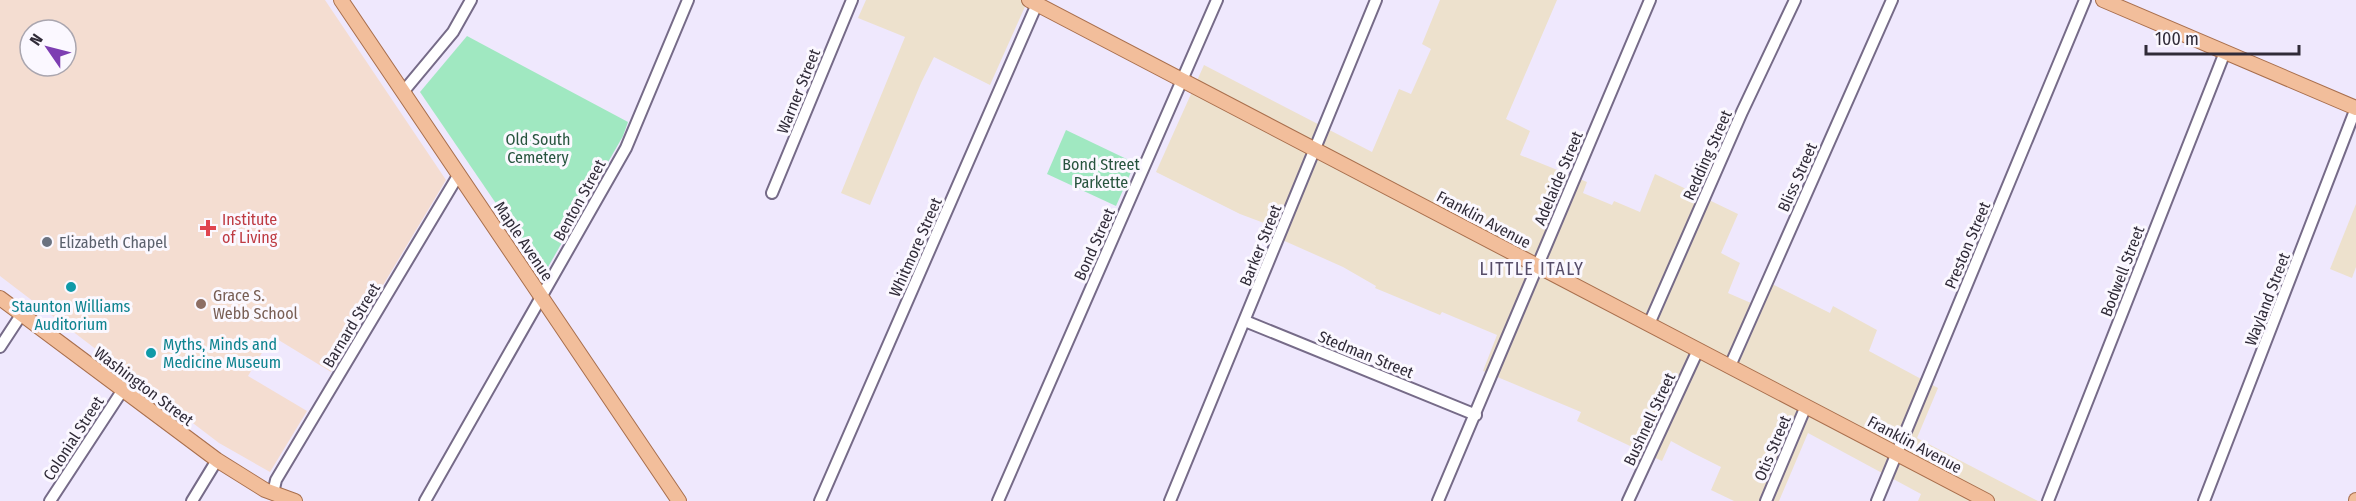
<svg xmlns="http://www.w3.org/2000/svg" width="2356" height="501" viewBox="0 0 2356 501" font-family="'Fira Sans Condensed',sans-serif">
<rect width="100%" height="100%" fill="#efe8fd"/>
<!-- commercial -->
<g fill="#ede1cd">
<path d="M866 0H1028L990 85 934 57 921 83 870 205 841 193 905 37 858 18Z"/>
<path d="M1440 0H1557L1506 119 1530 131 1520 155 1587 182 1583 193 1612 205 1614 201 1640 212 1655 174 1738 214 1721 253 1740 263 1728 293 1751 303 1762 279 1830 313 1833 306 1877 330 1869 351 1938 388 1917 438 2038 501H1918L1921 494 1808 433 1779 501H1734L1711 490 1721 467 1693 453 1671 441 1662 461 1577 421 1581 412 1483 371 1497 335 1442 312 1440 315 1375 288 1376 286 1343 267 1269 234 1272 226 1240 214 1156 172 1204 65 1372 152 1399 89 1411 94 1431 49 1422 44Z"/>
<path d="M2356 204V267L2352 278 2330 269Z"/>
</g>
<!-- medical -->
<path fill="#f4ddd1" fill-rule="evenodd" d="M0 0H325L446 180 331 372 272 336 248 376 307 411 270 472 219 443 0 276ZM30 30H66V66H30Z"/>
<!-- green -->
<g fill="#a0e8c1">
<path d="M467 36 628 122 623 136 544 274 420 92Z"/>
<path d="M1066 130 1135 163 1116 206 1047 174Z"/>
</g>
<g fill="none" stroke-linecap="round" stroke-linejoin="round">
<defs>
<g id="minor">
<path d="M403 92 453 32 471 0"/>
<path d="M772 193 852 0"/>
<path d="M1245 321 1476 415"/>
<path d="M1649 324 1742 112 1795 0"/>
<path d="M0 347 21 315"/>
<path d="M1730 366 1892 0"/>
<path d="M273 493 276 480 459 174"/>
<path d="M50 501 122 391"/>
<path d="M192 501 217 460"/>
<path d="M425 501 626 148 688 0"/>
<path d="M820 501 1037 4"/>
<path d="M998 501 1217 0"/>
<path d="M1170 501 1376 0"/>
<path d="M1438 501 1650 0"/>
<path d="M1628 501 1698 350"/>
<path d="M1766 501 1806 406"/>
<path d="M1877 501 2085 0"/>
<path d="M2048 501 2225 52"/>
<path d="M2204 501 2356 108"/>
</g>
<g id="major">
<path d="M341 0 679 501"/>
<path d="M1029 0 1987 501"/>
<path d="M2103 0 2356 108"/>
<path d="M0 298 217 460 265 490 295 501"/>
<path d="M2356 501V500"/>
</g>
</defs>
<!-- minor casing -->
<use href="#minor" stroke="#766b88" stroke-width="14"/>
<!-- major casing -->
<use href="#major" stroke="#a96f4d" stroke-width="16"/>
<!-- minor -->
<use href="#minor" stroke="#fff" stroke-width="10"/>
<!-- major -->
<use href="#major" stroke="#f2be9b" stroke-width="14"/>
</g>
<!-- markers -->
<path fill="#e0444e" stroke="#fbf8ff" stroke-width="2" d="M205 219h6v6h6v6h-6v6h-6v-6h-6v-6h6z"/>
<circle fill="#6b7280" stroke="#fbf8ff" stroke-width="2" cx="47" cy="242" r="6"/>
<g fill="#0f9aa8" stroke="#fbf8ff" stroke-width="2">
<circle cx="71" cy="287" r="6"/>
<circle cx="151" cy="353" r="6"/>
</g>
<circle fill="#8d6e63" stroke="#fbf8ff" stroke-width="2" cx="201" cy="304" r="6"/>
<g text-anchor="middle" stroke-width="6" stroke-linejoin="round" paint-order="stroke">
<!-- street labels -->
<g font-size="16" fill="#302b38" stroke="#fbf8ff">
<text transform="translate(798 91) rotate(-68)" y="6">Warner Street</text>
<text transform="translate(1707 155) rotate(-66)" y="6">Redding Street</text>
<text transform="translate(1797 177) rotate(-66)" y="6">Bliss Street</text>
<text transform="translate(1558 178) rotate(-67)" y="6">Adelaide Street</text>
<text transform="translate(579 200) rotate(-61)" y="6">Benton Street</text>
<text transform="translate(1484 219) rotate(28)" y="6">Franklin Avenue</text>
<text transform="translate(524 241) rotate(56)" y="6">Maple Avenue</text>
<text transform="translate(1094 244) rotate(-66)" y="6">Bond Street</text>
<text transform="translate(1260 245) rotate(-68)" y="6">Barker Street</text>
<text transform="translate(1967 245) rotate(-67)" y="6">Preston Street</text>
<text transform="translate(915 247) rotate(-66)" y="6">Whitmore Street</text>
<text transform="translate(2122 271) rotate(-69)" y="6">Bodwell Street</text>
<text transform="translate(2267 299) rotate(-69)" y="6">Wayland Street</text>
<text transform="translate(351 325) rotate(-59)" y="6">Barnard Street</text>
<text transform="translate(1366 354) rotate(22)" y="6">Stedman Street</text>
<text transform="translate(144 386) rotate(37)" y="6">Washington Street</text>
<text transform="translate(1649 419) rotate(-65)" y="6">Bushnell Street</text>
<text transform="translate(73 438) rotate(-57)" y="6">Colonial Street</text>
<text transform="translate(1915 444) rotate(28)" y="6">Franklin Avenue</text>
<text transform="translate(1772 448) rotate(-67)" y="6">Otis Street</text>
</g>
<!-- park labels -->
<g font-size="16" fill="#27543e" stroke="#fbf8ff">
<text x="538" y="145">Old South<tspan x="538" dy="18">Cemetery</tspan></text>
<text x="1101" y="170">Bond Street<tspan x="1101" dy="18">Parkette</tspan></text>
</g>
<!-- health labels -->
<g font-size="16" fill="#be3a42" stroke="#fbf8ff" text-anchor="start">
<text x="222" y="225">Institute<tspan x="222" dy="18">of Living</tspan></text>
</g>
<!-- worship labels -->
<g font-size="16" fill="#5b616d" stroke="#fbf8ff" text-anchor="start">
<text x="59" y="248">Elizabeth Chapel</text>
</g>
<!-- education labels -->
<g font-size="16" fill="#785e54" stroke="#fbf8ff" text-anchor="start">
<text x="213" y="301">Grace S.<tspan x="213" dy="18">Webb School</tspan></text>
</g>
<!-- culture labels -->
<g font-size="16" fill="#0d838f" stroke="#fbf8ff">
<text x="71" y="312">Staunton Williams<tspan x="71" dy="18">Auditorium</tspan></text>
<text x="163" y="350" text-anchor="start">Myths, Minds and<tspan x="163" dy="18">Medicine Museum</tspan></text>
</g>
<!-- neighbourhood labels -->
<g font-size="18" letter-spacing="1.5" fill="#564c68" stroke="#fbf8ff">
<text x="1532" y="275">LITTLE ITALY</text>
</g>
</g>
<!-- north arrow -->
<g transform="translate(48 48) rotate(305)"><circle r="28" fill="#fbf8ff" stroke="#aaa6af" stroke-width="1.5"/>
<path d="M0-4.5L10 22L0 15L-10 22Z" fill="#7d3eb2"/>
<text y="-9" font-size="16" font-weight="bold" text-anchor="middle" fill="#302b38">N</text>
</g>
<!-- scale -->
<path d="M2146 45v9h153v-9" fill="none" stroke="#302b38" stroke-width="3"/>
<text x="2155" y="45" font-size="18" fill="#302b38" stroke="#fbf8ff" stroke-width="4.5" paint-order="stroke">100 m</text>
</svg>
